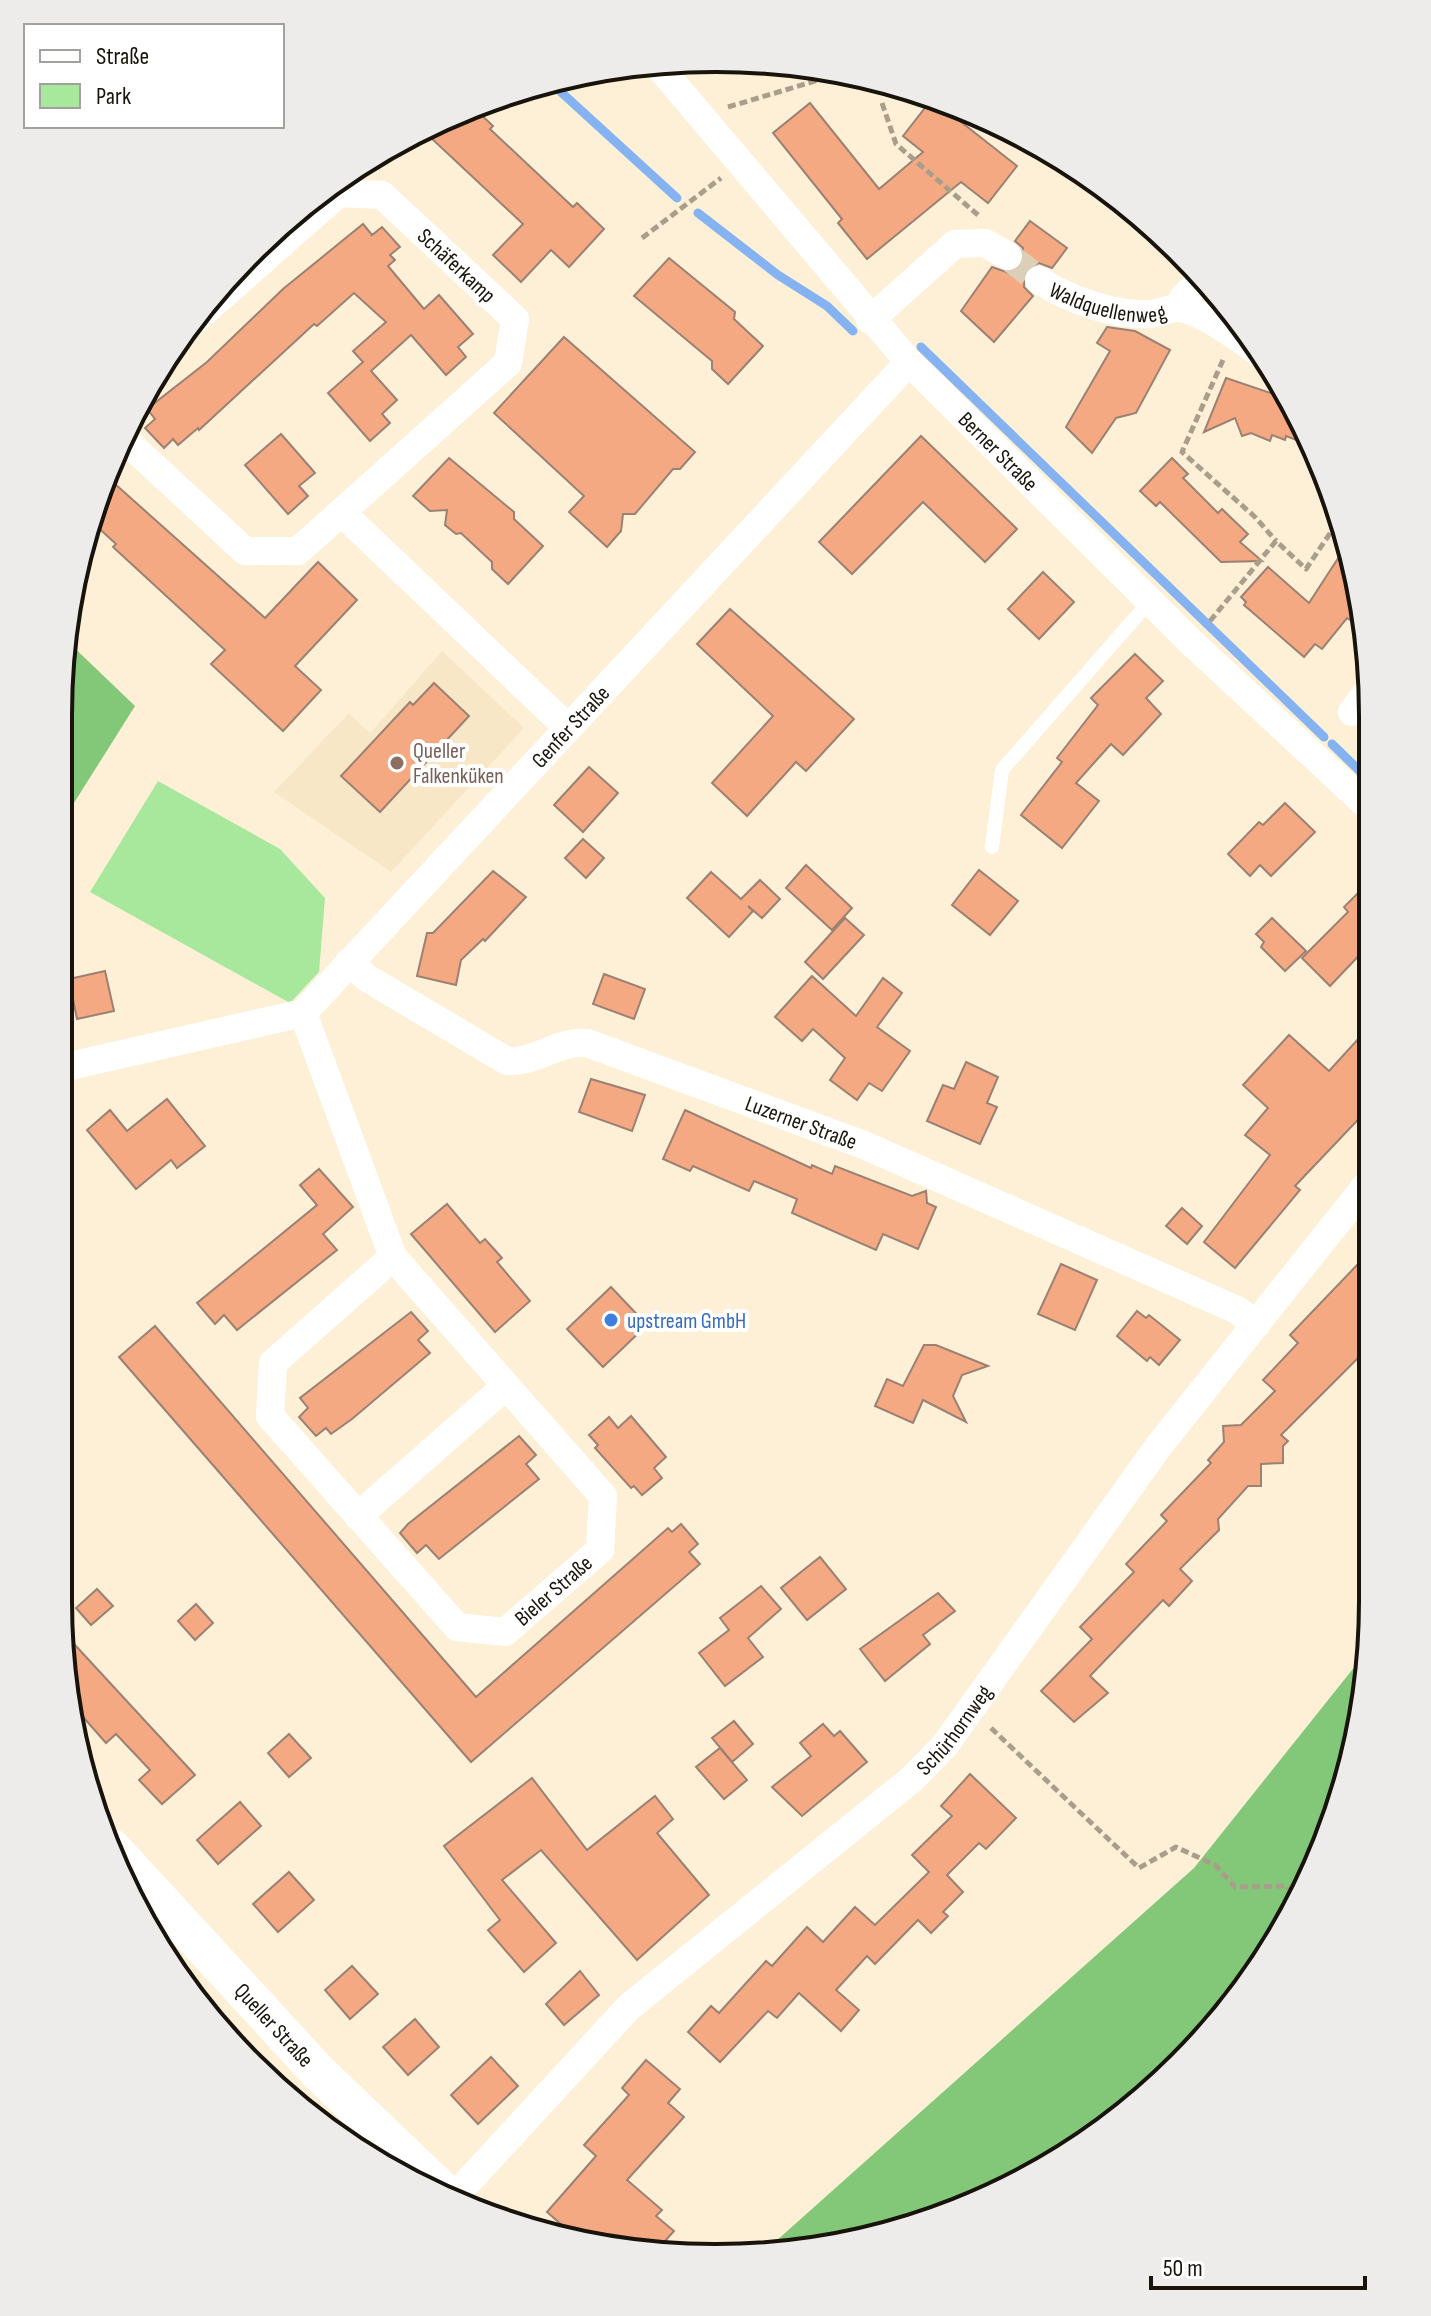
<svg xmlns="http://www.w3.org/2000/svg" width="1431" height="2316" viewBox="0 0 1431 2316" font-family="'Sofia Sans Condensed',sans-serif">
<rect width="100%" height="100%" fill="#fef0d7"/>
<!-- built -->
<path fill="#f8e7c6" d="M442 651 524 728 391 872 274 792 349 713 370 733Z"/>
<!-- green -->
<path fill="#a7e89d" d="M158 781 280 849 325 898 319 972 290 1003 90 892Z"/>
<!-- forest -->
<g fill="#83c778">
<path d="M64 638 135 706 62 822Z"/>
<path d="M1360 1660 1368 1667 1367 1686 1323 1852 1237 2000 1081 2147 926 2223 766 2250 1194 1868Z"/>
</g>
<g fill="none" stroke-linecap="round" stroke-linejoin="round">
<!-- stream -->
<g stroke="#85b3f2" stroke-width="9">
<path d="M550 82 677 198"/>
<path d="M698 213 778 275 827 306 853 331"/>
<path d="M921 347 1324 737"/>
<path d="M1332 744 1371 782"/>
</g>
</g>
<!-- building -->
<g fill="#f5a983" stroke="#9b8174" stroke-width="2">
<path d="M932 99 1017 166 988 203 961 182 867 259 838 223 842 219 773 133 810 103 879 189 923 152 903 136Z"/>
<path d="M473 107 493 126 490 129 573 207 577 203 604 229 569 267 551 250 521 282 493 255 523 224 430 137 447 119Z"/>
<path d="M1030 221 1067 248 1052 268 1039 263 1025 270 1024 287 1033 296 994 342 961 311 992 267 1009 273 1022 265 1023 248 1015 241Z"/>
<path d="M363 224 372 235 382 227 400 247 390 255 395 260 388 266 424 309 439 295 473 334 458 347 466 357 446 375 411 335 371 371 397 400 382 414 390 423 370 441 328 393 363 362 353 351 386 322 354 293 317 326 314 324 199 430 198 428 178 445 173 439 164 448 145 428 155 419 147 409 207 362 283 289Z"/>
<path d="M669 258 735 312 734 319 763 346 728 384 712 369V361L634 296Z"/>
<path d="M1107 327 1135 331 1170 350 1136 413 1116 418 1092 453 1066 427 1110 351 1097 343Z"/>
<path d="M564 337 695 452 680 469H673L635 514H623L621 531 607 547 569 512 584 496 494 413Z"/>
<path d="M1226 378 1291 400 1312 446 1286 436 1285 440 1272 435 1270 441 1251 433 1242 436 1235 418 1204 432Z"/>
<path d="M281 434 315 473 299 486 308 496 288 514 245 465Z"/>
<path d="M921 436 1017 529 985 562 923 502 852 574 819 542Z"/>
<path d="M449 458 514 512V519L543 546 508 584 492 569V562L461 533 456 534 445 525 447 510 430 511 413 496Z"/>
<path d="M1172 458 1188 474 1183 478 1218 513 1222 509 1248 534 1240 542 1262 561 1221 562 1160 502 1156 506 1140 491Z"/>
<path d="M105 475 265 618 318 562 357 600 295 666 321 690 283 731 211 664 225 650 113 547 116 544 92 522Z"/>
<path d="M1346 546 1363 628 1347 618 1322 649 1315 644 1304 657 1244 605 1246 602 1241 597 1268 567 1309 603Z"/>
<path d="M1043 572 1074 602 1039 639 1008 609Z"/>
<path d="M730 609 854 719 806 771 796 762 747 816 712 783 773 716 697 644Z"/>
<path d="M1135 654 1163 681 1146 698 1161 714 1123 755 1111 744 1076 783 1099 801 1062 848 1021 815 1062 762 1057 758 1098 705 1091 698Z"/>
<path d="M434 683 469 716 380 812 341 776 410 702 413 705Z"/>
<path d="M589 767 618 793 583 832 554 805Z"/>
<path d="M1285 803 1315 832 1271 876 1260 865 1250 876 1228 854 1259 822 1263 825Z"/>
<path d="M583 839 604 858 586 878 565 858Z"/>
<path d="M806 865 852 908 832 930 786 888Z"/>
<path d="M979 870 1018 901 990 935 952 905Z"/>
<path d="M493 871 526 897 485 941 483 939 461 960 456 985 417 976 427 933H433Z"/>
<path d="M711 872 741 899 760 880 780 899 762 918 748 906 753 911 729 937 687 898Z"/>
<path d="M1371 880 1370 944 1330 986 1302 958 1348 912 1344 907Z"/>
<path d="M845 918 864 935 823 979 805 962Z"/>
<path d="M1272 918 1306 951 1285 971 1261 947 1264 942 1256 934Z"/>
<path d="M105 971 114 1011 77 1019 69 979Z"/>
<path d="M604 974 645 989 634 1019 593 1004Z"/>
<path d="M812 976 856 1016 883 978 902 993 877 1027 910 1051 882 1091 869 1083 857 1100 830 1080 845 1058 813 1029 802 1041 775 1017Z"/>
<path d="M1370 1026V1107L1295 1186 1300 1190 1235 1268 1204 1242 1270 1155 1245 1135 1268 1108 1243 1085 1289 1035 1329 1071Z"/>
<path d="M966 1062 998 1077 987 1103 997 1107 980 1144 927 1121 943 1085 954 1089Z"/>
<path d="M591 1079 645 1095 632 1131 579 1112Z"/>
<path d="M167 1099 205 1146 177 1168 171 1160 136 1189 87 1130 110 1110 127 1131Z"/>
<path d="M685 1110 811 1168 812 1165 832 1174 835 1166 912 1196 926 1191 927 1203 936 1207 918 1249 883 1234 876 1250 792 1213 797 1199 754 1181 749 1191 693 1166 690 1171 663 1159Z"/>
<path d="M319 1169 353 1207 323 1234 337 1250 237 1330 224 1315 215 1324 197 1303 317 1205 300 1185Z"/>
<path d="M447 1204 480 1243 485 1239 493 1248 502 1258 497 1262 530 1301 495 1332 411 1234Z"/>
<path d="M1182 1208 1202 1226 1187 1244 1166 1226Z"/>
<path d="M1061 1264 1097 1280 1075 1330 1038 1314Z"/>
<path d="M1358 1264 1369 1274V1347L1281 1435 1288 1441 1283 1446V1463L1261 1464V1486H1248L1218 1519 1219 1530 1180 1569 1192 1581 1169 1606 1163 1600 1090 1676 1108 1693 1074 1722 1041 1691 1092 1639 1080 1627 1134 1572 1126 1564 1167 1521 1161 1515 1211 1463 1208 1460 1224 1442 1223 1426 1241 1425 1275 1391 1263 1380 1298 1343 1290 1335Z"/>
<path d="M611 1287 647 1325 603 1367 567 1329Z"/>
<path d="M1137 1311 1146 1318 1149 1315 1180 1340 1159 1365 1150 1357 1147 1361 1117 1336Z"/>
<path d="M411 1312 428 1331 418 1340 430 1353 352 1419 331 1434 326 1428 316 1436 299 1417 308 1408 300 1398Z"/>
<path d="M155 1326 476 1697 668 1528 672 1532 681 1524 698 1544 689 1552 700 1564 471 1762 119 1357Z"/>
<path d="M924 1345H936L988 1366 962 1375 953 1396 966 1422 923 1400 913 1423 875 1406 887 1379 903 1386Z"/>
<path d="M631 1416 666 1457 654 1468 662 1478 642 1495 634 1486 631 1488 595 1448 598 1445 589 1435 609 1417 618 1428Z"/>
<path d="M519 1436 536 1455 526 1464 539 1479 439 1559 426 1545 417 1553 400 1533 408 1524Z"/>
<path d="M820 1557 846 1589 807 1620 781 1588Z"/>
<path d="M761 1586 781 1609 748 1638 763 1657 725 1686 699 1653 729 1630 720 1618Z"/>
<path d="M97 1589 113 1606 91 1625 76 1608Z"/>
<path d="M938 1593 955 1611 923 1635 930 1644 885 1681 860 1649Z"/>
<path d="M196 1604 213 1623 195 1640 178 1621Z"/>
<path d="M63 1632 195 1775 162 1804 139 1780 150 1770 116 1734 106 1743 76 1709Z"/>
<path d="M734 1721 753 1744 732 1762 712 1738Z"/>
<path d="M823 1724 834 1736 840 1731 867 1762 802 1816 772 1787 811 1756 800 1743Z"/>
<path d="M289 1734 311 1758 289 1777 268 1753Z"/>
<path d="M720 1748 747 1780 724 1799 696 1767Z"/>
<path d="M970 1774 1016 1818 986 1849 979 1843 947 1875 963 1892 943 1912 948 1916 931 1933 918 1920 875 1964 867 1956 836 1990 859 2010 841 2031 799 1993 777 2018 768 2011 720 2062 688 2032 711 2006 719 2013 766 1961 772 1966 807 1927 823 1942 855 1907 875 1925 929 1872 912 1855 952 1816 941 1806Z"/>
<path d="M532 1778 587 1850 655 1796 673 1819 657 1833 709 1895 637 1960 541 1850 502 1880 556 1943 524 1972 488 1930 500 1920 444 1846Z"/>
<path d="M240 1802 261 1826 218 1864 197 1840Z"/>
<path d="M289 1872 314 1900 278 1932 253 1904Z"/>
<path d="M352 1966 378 1994 350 2019 325 1990Z"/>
<path d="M580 1971 599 1995 564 2025 546 2004Z"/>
<path d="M415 2019 439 2047 408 2075 383 2047Z"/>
<path d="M491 2057 518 2086 478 2124 451 2095Z"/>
<path d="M646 2060 680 2089 668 2103 684 2117 627 2180 662 2210 656 2216 674 2231 658 2249 572 2234 547 2212 596 2156 584 2145 629 2095 622 2088Z"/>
</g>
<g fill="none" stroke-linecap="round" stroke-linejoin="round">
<!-- street-tunnel -->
<path stroke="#dccfb8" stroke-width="28" stroke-dasharray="28 14" stroke-linecap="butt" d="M1008 256 1039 280"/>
<!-- path -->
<g stroke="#a99e8b" stroke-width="5" stroke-dasharray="8 4" stroke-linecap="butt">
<path d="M882 103 896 144 978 215"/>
<path d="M728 107 842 73"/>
<path d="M642 238 721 178"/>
<path d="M1223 360 1182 452 1255 517 1276 541"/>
<path d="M1210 621 1276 541 1306 569 1341 517"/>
<path d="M991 1728 1139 1868 1176 1847 1215 1865 1235 1887 1287 1886 1296 1898"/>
</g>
<!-- lane -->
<path stroke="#fff" stroke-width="14" d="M992 847 1002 770 1150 601"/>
<!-- street -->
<g stroke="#fff" stroke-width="28">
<path id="s1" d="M656 63 909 362 1192 643 1371 809"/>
<path id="s2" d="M1039 280C1067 299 1114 316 1150 314 1159 314 1171 307 1180 308 1204 312 1241 340 1261 354"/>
<path d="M1179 308 1183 298 1204 277"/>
<path d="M870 320 955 244 985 243 1008 256"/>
<path d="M123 438 245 551H298L508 363 515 319 382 195 339 193 188 326"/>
<path d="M341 512 566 726"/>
<path d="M1352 712 1371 687"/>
<path id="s3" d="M349 962 367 978 507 1061C536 1063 559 1040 587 1043L864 1145 1237 1310 1257 1324"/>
<path d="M303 1013 393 1257 603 1496 600 1550 505 1632 457 1627 270 1416 273 1363 393 1257"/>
<path id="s4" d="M61 1068 303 1013 909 362"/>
<path d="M358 1516 506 1386"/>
<path id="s5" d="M453 2198 629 2007 912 1779 945 1745 1158 1447 1369 1182"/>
</g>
<!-- secondary -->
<path stroke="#fff" stroke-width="38" id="s6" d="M112 1848 319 2073 447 2195"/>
</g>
<!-- markers -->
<circle fill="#8d6e63" stroke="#fff" stroke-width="3" cx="397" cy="763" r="8"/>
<circle fill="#3f7fe0" stroke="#fff" stroke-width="3" cx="611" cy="1320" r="8"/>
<g text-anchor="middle" stroke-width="8" stroke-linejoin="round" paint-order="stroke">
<!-- street labels -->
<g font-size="22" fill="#18130b" stroke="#fff">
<text transform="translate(457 265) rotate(43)" y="8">Schäferkamp</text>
<text dy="8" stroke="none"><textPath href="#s2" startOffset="74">Waldquellenweg</textPath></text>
<text dy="8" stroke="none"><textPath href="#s1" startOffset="518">Berner Straße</textPath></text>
<text dy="8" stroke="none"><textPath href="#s4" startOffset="640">Genfer Straße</textPath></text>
<text dy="8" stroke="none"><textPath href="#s3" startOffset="498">Luzerner Straße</textPath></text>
<text transform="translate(553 1590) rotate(-41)" y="8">Bieler Straße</text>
<text dy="8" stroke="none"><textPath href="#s5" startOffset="688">Schürhornweg</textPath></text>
<text dy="8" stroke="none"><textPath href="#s6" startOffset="240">Queller Straße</textPath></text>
</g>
<!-- education labels -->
<g font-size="22" fill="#785e54" stroke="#fff" text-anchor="start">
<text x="413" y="758">Queller<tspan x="413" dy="25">Falkenküken</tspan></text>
</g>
<!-- shop labels -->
<g font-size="22" fill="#366cbe" stroke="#fff" text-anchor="start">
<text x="627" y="1328">upstream GmbH</text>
</g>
</g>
<!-- crop -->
<path d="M0 0H1431V2316H0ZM715 72H716A643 643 0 0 1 1359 715V1601A643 643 0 0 1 716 2244H715A643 643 0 0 1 72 1601V715A643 643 0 0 1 715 72Z" fill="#edeceb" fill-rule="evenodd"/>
<path fill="none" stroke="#18130b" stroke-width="4" d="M715 72H716A643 643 0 0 1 1359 715V1601A643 643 0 0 1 716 2244H715A643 643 0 0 1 72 1601V715A643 643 0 0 1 715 72Z"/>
<!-- legend -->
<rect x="24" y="24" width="260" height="104" fill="#ffffff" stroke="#a3a19d" stroke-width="2"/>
<rect x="40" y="50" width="40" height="12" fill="#ffffff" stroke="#a3a19d" stroke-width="2"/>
<text x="96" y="64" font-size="24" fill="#18130b">Straße</text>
<rect x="40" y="84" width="40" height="24" fill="#a7e89d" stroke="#a3a19d" stroke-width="2"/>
<text x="96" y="104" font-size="24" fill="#18130b">Park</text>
<!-- scale -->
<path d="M1151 2276v12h214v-12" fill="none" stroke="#18130b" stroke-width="4"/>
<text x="1163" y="2276" font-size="24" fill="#18130b" stroke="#ffffff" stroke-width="6" paint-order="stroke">50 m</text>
</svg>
